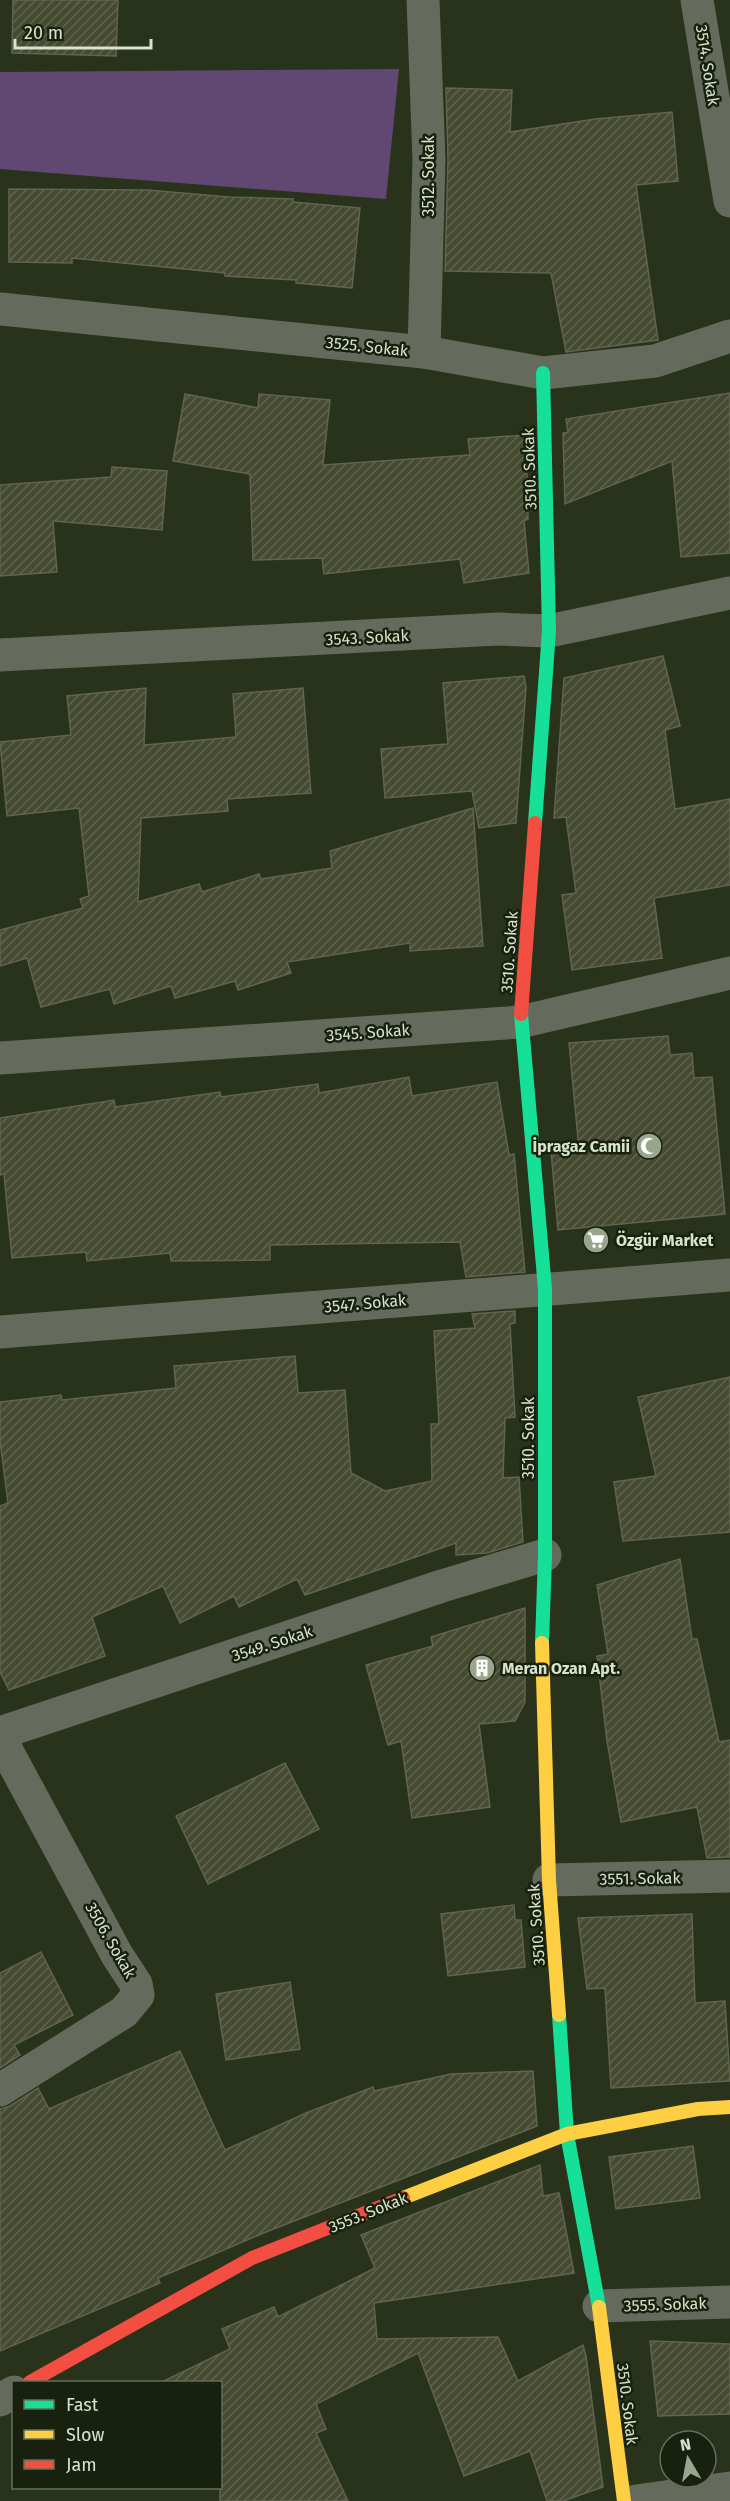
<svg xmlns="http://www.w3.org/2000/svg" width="730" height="2501" viewBox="0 0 730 2501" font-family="'Fira Sans',sans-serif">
<defs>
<pattern id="building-hatch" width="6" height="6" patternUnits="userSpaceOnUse" patternTransform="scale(1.5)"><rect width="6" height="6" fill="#454a30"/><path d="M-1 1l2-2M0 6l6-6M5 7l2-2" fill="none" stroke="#5f644d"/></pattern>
</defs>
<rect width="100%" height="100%" fill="#29321b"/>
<!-- garden -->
<path fill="#604872" d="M399 69 386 199 0 169V72Z"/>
<!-- building -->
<g fill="url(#building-hatch)" stroke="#606450" stroke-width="1.5">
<path d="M13 0H118L116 56 12 53Z"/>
<path d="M446 88 512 90 510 132 595 119 672 112 678 181 636 185 658 340 566 352 551 273 445 271 448 160Z"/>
<path d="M9 189 148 190 229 197 293 199V202L360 208 352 288 296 283V280L225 276V273L72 258V263L9 262Z"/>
<path d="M730 393V553L681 557 672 461 565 504 563 433 568 432 566 419Z"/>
<path d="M185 394 258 408 259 394 330 400 323 465 470 455 468 439 526 435 528 519 524 521 529 573 464 583 460 559 324 574 322 558 253 560 250 474 173 461Z"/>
<path d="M112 467 167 471 162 530 53 521 57 572 0 576V485L111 477Z"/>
<path d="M663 656 680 726 665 730 675 809 730 799V885L654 898 662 958 572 970 562 895 576 893 566 817 554 818 564 678Z"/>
<path d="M524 676 526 687 516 823 479 828 472 791 385 798 381 749 448 744 443 683Z"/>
<path d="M146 688 144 745 236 737 233 694 303 688 311 793 227 799 228 811 141 818 138 902 199 884 202 892 259 874 261 879 332 868 330 851 473 808 483 946 410 951V943L287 962 291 973 238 990 235 981 175 998 171 986 114 1004 110 989 41 1007 27 958 0 966V930L83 908 80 899 89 896 79 808 7 816 0 742 71 735 67 696Z"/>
<path d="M668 1036 670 1055 692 1053 694 1078 712 1077 725 1214 558 1230 551 1151 579 1149 569 1043Z"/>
<path d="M409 1077 412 1096 497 1082 509 1155 514 1154 525 1272 466 1277 460 1242 270 1245V1260L171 1261 170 1253 87 1261 86 1252 12 1258 4 1174 0 1175V1118L114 1100 115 1107 220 1092 221 1097 318 1084 319 1093Z"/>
<path d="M515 1311V1323L510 1324 515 1417 505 1418 503 1478 519 1477 523 1542 487 1553 456 1555V1543L305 1595 297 1579 239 1607 234 1596 180 1623 163 1586 92 1617 105 1656 9 1690 0 1672V1506L8 1503 0 1441V1402L61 1395 62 1400 176 1388 174 1366 295 1356 298 1393 345 1390 351 1473 385 1491 432 1481 431 1424H439L434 1331 475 1328 472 1314Z"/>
<path d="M730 1377V1532L623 1541 614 1482 656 1476 638 1397Z"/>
<path d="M680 1559 692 1639H697L719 1742 730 1740V1857L707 1858 697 1807 621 1822 607 1741 597 1656 608 1654 597 1585Z"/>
<path d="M525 1608V1702L515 1721 479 1724 490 1807 412 1818 401 1741 388 1745 366 1665 433 1646 431 1637Z"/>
<path d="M285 1763 319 1829 208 1884 176 1816Z"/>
<path d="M514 1905 515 1920H521L525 1967 448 1976 441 1914Z"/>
<path d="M692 1914 695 2003 725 2001 730 2081 611 2088 605 1988 587 1989 578 1918Z"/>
<path d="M41 1952 73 2015 14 2045 20 2055 0 2068V1973Z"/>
<path d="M290 1982 300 2049 226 2060 216 1994Z"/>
<path d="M180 2051 225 2150 306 2113 373 2087 374 2091 451 2074 533 2071 537 2126 266 2232 158 2278 160 2283 0 2351V2109L10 2106 38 2088 49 2109Z"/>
<path d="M693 2146 700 2198 616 2209 609 2157Z"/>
<path d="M540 2165 543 2196 559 2193 574 2273 374 2303 377 2339 498 2337 518 2381 583 2345 586 2356 603 2487 563 2501H547L530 2451 464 2476 418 2353 316 2404 326 2429 316 2433 348 2501H220V2382H162L230 2349 222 2329 274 2307 278 2317 375 2268 361 2235Z"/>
<path d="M650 2341 730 2344V2414L658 2416Z"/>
</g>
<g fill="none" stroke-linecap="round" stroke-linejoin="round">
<!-- street -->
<g stroke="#646b5d" stroke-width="33">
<path d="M423 0 429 160 424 352"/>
<path d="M697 0 730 201"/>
<path d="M0 309 424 352 543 373 655 361 730 336"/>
<path d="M0 655 498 629 549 631 730 593"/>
<path d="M0 1058 520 1022 730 973"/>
<path d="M0 1332 730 1275"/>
<path d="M0 1733 442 1586 545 1555"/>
<path d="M0 1738 117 1955 136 1984 138 1995 124 2012 0 2090"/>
<path d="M549 1880 730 1876"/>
<path d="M599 2306 730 2302"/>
<path d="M0 2400 14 2392"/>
<path d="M636 2501 730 2488"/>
</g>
<!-- fast -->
<g stroke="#16e098" stroke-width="14">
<path d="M535 823 549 631 543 373"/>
<path d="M521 1014 545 1289V1555L542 1643"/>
<path d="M559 2015 567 2134 599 2307"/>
</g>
<!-- slow -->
<g stroke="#ffcf43" stroke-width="14">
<path d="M542 1643 549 1880 559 2015"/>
<path d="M403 2198 567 2134 698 2109 730 2107"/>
<path d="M599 2307 624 2501"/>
</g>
<!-- jam -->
<g stroke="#f24e42" stroke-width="14">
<path d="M521 1014 535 823"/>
<path d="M30 2382 252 2258 403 2198"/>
</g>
</g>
<!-- icons -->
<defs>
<symbol id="mosque-disc" viewBox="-11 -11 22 22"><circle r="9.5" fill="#9aa58d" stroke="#18200e"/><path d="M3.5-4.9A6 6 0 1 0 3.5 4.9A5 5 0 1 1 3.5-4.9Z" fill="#fff"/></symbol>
<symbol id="supermarket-disc" viewBox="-11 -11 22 22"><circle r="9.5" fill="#9aa58d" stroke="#18200e"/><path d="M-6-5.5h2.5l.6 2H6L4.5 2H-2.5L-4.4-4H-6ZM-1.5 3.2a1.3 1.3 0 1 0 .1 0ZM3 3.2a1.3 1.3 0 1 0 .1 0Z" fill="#fff"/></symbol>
<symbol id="building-disc" viewBox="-11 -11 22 22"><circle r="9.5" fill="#9aa58d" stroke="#18200e"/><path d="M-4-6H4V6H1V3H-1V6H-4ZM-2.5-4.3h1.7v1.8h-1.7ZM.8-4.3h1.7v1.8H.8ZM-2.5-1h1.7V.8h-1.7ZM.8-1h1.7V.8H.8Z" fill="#fff"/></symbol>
</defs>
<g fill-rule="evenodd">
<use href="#mosque-disc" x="634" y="1131" width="30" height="30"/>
<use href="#supermarket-disc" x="581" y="1225" width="30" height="30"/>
<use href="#building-disc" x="467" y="1653" width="30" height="30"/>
</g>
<g text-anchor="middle" stroke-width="5" stroke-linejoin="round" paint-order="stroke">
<!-- street labels -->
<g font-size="16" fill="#d7e3cb" stroke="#18200e">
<text transform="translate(708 65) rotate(81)" y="6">3514. Sokak</text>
<text transform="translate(428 176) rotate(-90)" y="6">3512. Sokak</text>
<text transform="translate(367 346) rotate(6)" y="6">3525. Sokak</text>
<text transform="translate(529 469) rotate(-92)" y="6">3510. Sokak</text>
<text transform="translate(367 637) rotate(-3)" y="6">3543. Sokak</text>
<text transform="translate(509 952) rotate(-86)" y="6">3510. Sokak</text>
<text transform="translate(368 1032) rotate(-4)" y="6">3545. Sokak</text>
<text transform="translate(365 1303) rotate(-5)" y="6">3547. Sokak</text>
<text transform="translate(528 1438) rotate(-90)" y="6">3510. Sokak</text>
<text transform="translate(272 1643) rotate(-18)" y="6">3549. Sokak</text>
<text transform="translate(640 1878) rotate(-1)" y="6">3551. Sokak</text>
<text transform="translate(536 1925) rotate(-94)" y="6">3510. Sokak</text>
<text transform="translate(111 1940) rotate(60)" y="6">3506. Sokak</text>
<text transform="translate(368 2212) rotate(-22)" y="6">3553. Sokak</text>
<text transform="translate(665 2304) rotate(-2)" y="6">3555. Sokak</text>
<text transform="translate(628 2404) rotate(83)" y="6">3510. Sokak</text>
</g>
<!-- poi labels -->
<g font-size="16" font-weight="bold" fill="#d7e3cb" stroke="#18200e" text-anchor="start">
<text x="630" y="1152" text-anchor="end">İpragaz Camii</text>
<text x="616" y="1246">Özgür Market</text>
<text x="502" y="1674">Meran Ozan Apt.</text>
</g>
</g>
<!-- legend -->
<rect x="12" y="2381" width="210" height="108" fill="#18200e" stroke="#646e5a" stroke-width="1.5"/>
<rect x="24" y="2400" width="30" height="9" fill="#16e098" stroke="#646e5a" stroke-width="1.5"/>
<text x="66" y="2411" font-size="18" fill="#d7e3cb">Fast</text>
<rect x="24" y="2430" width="30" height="9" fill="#ffcf43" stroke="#646e5a" stroke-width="1.5"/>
<text x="66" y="2441" font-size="18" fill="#d7e3cb">Slow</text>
<rect x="24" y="2460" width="30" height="9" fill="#f24e42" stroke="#646e5a" stroke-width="1.5"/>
<text x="66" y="2471" font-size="18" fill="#d7e3cb">Jam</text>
<!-- north arrow -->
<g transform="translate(688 2459) rotate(350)"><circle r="28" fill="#18200e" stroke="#646e5a" stroke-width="1.5"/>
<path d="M0-4.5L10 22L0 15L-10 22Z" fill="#9aa58d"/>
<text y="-9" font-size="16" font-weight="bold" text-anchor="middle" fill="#d7e3cb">N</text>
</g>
<!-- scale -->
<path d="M15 39v9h136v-9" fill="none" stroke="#d7e3cb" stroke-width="3"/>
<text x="24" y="39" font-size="18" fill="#d7e3cb" stroke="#18200e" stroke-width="4.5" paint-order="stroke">20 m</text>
</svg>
